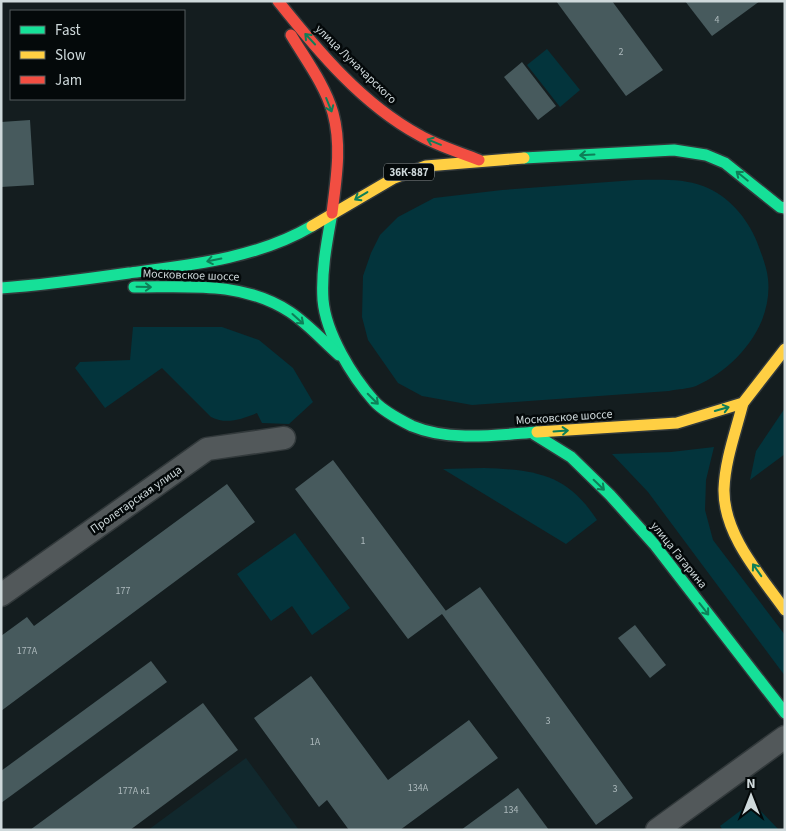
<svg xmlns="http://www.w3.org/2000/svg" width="786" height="831" viewBox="0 0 786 831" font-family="'Source Sans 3',sans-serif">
<rect width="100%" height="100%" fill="#141d1f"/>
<!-- built -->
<path fill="#11282d" d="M246 758 299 830H148Z"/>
<!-- green -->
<g fill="#03343c">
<path d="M547 49 580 90 560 107 527 65Z"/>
<path d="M635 180C657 180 682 178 703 186 729 196 747 218 757 242 761 253 767 267 768 279 773 326 736 368 696 386 688 389 678 389 669 391L472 405 422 396 398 383 368 340 362 317 363 276 371 253 380 235 398 217 434 198 502 190Z"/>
<path d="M133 327H222L259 340 293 368 313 402 289 424 262 423 257 413C241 419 227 425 211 417L162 368 105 408 75 368 80 362 130 360Z"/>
<path d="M785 408V454L750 480 756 451Z"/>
<path d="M714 447 706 480 705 510 713 540 785 635V676L648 492 612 454 671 452Z"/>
<path d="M484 468C536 470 567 474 597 520L566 544 443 469Z"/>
<path d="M295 533 350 608 312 635 292 606 271 621 237 574Z"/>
<path d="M752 802 779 830H723L720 826Z"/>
</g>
<!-- building -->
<g fill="#475a5d">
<path d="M556 1H612L663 70 626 96Z"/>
<path d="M685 1H760L712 36Z"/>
<path d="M522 62 556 106 538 120 504 77Z"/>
<path d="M30 120 34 185 1 187V122Z"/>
<path d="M333 460 446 611 444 612 480 587 633 798 596 825 442 614 408 639 295 489Z"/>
<path d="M227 484 255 522 1 711V636L27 617 34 626Z"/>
<path d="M635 625 666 665 650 678 618 638Z"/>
<path d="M151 661 167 682 1 803V771Z"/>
<path d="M311 676 388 780 469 720 498 758 400 830H349L327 800 319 807 254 718Z"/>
<path d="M203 703 238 750 130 830H30Z"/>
<path d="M518 788 549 830H461Z"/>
</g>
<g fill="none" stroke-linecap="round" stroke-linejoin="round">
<defs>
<g id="street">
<path d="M1 595 207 449 284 438"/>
<path d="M657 830 785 737"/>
</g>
<g id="fast">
<path d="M524 158 674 150 706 155 725 163 780 207 785 208"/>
<path d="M332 213C327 241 321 271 323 300 326 334 352 376 374 401 383 411 400 420 412 426 450 442 497 435 537 432"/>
<path d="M134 287C188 287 243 281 290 312 308 324 323 341 339 355"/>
<path d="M1 288C44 285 87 279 129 273 191 265 258 258 312 226"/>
<path d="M534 434 571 457 610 495 654 544 785 713"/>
</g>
<g id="slow">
<path d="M312 226 394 178 426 166 524 158"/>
<path d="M743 403C736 431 725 460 724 489 723 534 760 575 785 610"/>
<path d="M537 432 677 423 743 403 785 349"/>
</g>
<g id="jam">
<path d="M278 1C318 51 362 104 419 135 438 146 459 152 479 160"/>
<path d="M291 35C306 60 325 85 333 113 342 146 336 180 332 213"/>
</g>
</defs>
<!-- street casing -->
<use href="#street" stroke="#32393b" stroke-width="25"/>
<!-- fast casing -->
<use href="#fast" stroke="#32393b" stroke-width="14"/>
<!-- slow casing -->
<use href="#slow" stroke="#32393b" stroke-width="14"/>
<!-- jam casing -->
<use href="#jam" stroke="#32393b" stroke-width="14"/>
<!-- street -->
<use href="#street" stroke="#52585a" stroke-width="22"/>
<!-- fast -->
<use href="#fast" stroke="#16e098" stroke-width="11"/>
<!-- slow -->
<use href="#slow" stroke="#ffcf43" stroke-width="11"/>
<!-- jam -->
<use href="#jam" stroke="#f24e42" stroke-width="11"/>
</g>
<!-- one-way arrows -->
<defs><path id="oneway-shaft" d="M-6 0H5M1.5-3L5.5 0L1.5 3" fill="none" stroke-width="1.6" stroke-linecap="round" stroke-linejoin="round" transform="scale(1.25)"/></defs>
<g stroke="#0e7f58">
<use href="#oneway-shaft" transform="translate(310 39) rotate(-133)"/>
<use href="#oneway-shaft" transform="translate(329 105) rotate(68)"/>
<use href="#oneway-shaft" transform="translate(434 142) rotate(-158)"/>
<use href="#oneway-shaft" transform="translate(587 155) rotate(177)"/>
<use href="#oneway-shaft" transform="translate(742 176) rotate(-141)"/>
<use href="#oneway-shaft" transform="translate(361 196) rotate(149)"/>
<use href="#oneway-shaft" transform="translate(214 260) rotate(169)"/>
<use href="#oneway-shaft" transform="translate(144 287) rotate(1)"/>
<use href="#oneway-shaft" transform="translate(298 319) rotate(42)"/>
<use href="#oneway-shaft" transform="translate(373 399) rotate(45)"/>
<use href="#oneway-shaft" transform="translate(722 409) rotate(-16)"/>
<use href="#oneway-shaft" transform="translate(561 431) rotate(-4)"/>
<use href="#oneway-shaft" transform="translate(599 485) rotate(44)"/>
<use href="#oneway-shaft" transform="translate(757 570) rotate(-125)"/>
<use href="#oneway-shaft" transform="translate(704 609) rotate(52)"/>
</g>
<g text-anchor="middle" stroke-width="5" stroke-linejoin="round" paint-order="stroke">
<!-- number labels -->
<g font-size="10" fill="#adb9bc">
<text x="717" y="23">4</text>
<text x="621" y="55">2</text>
<text x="363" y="544">1</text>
<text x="123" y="594">177</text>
<text x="27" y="654">177А</text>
<text x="548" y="724">3</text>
<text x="315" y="745">1А</text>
<text x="418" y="791">134А</text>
<text x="615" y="792">3</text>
<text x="134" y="794">177А к1</text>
<text x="511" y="813">134</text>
</g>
<!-- shield labels -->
<rect fill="#04090a" stroke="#929b9c" stroke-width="1" x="384" y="163.5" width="50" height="17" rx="4"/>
<g font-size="11" font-weight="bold" fill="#cfd9db">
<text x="409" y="176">36К-887</text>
</g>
<!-- street labels -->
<g font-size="12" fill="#cfd9db" stroke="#04090a">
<text transform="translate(356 64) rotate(44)" y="4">улица Луначарского</text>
<text transform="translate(191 275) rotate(2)" y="4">Московское шоссе</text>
<text transform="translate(564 417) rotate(-4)" y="4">Московское шоссе</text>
<text transform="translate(136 499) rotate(-35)" y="4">Пролетарская улица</text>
<text transform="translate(679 555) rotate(51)" y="4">улица Гагарина</text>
</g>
</g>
<!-- border -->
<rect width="786" height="831" fill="none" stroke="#cfd9db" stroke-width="5"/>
<!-- legend -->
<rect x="10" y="10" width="175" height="90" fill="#04090a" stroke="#555c5e"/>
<rect x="20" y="26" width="25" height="8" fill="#16e098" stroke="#555c5e"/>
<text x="55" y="35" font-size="15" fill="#cfd9db">Fast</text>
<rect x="20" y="51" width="25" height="8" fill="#ffcf43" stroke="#555c5e"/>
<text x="55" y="60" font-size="15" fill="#cfd9db">Slow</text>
<rect x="20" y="76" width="25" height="8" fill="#f24e42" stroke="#555c5e"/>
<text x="55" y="85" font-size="15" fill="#cfd9db">Jam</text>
<!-- north arrow -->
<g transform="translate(751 796)" stroke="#04090a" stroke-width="4" paint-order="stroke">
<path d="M0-4L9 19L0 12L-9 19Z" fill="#cfd9db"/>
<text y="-8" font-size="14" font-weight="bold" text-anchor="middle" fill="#cfd9db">N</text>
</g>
</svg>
